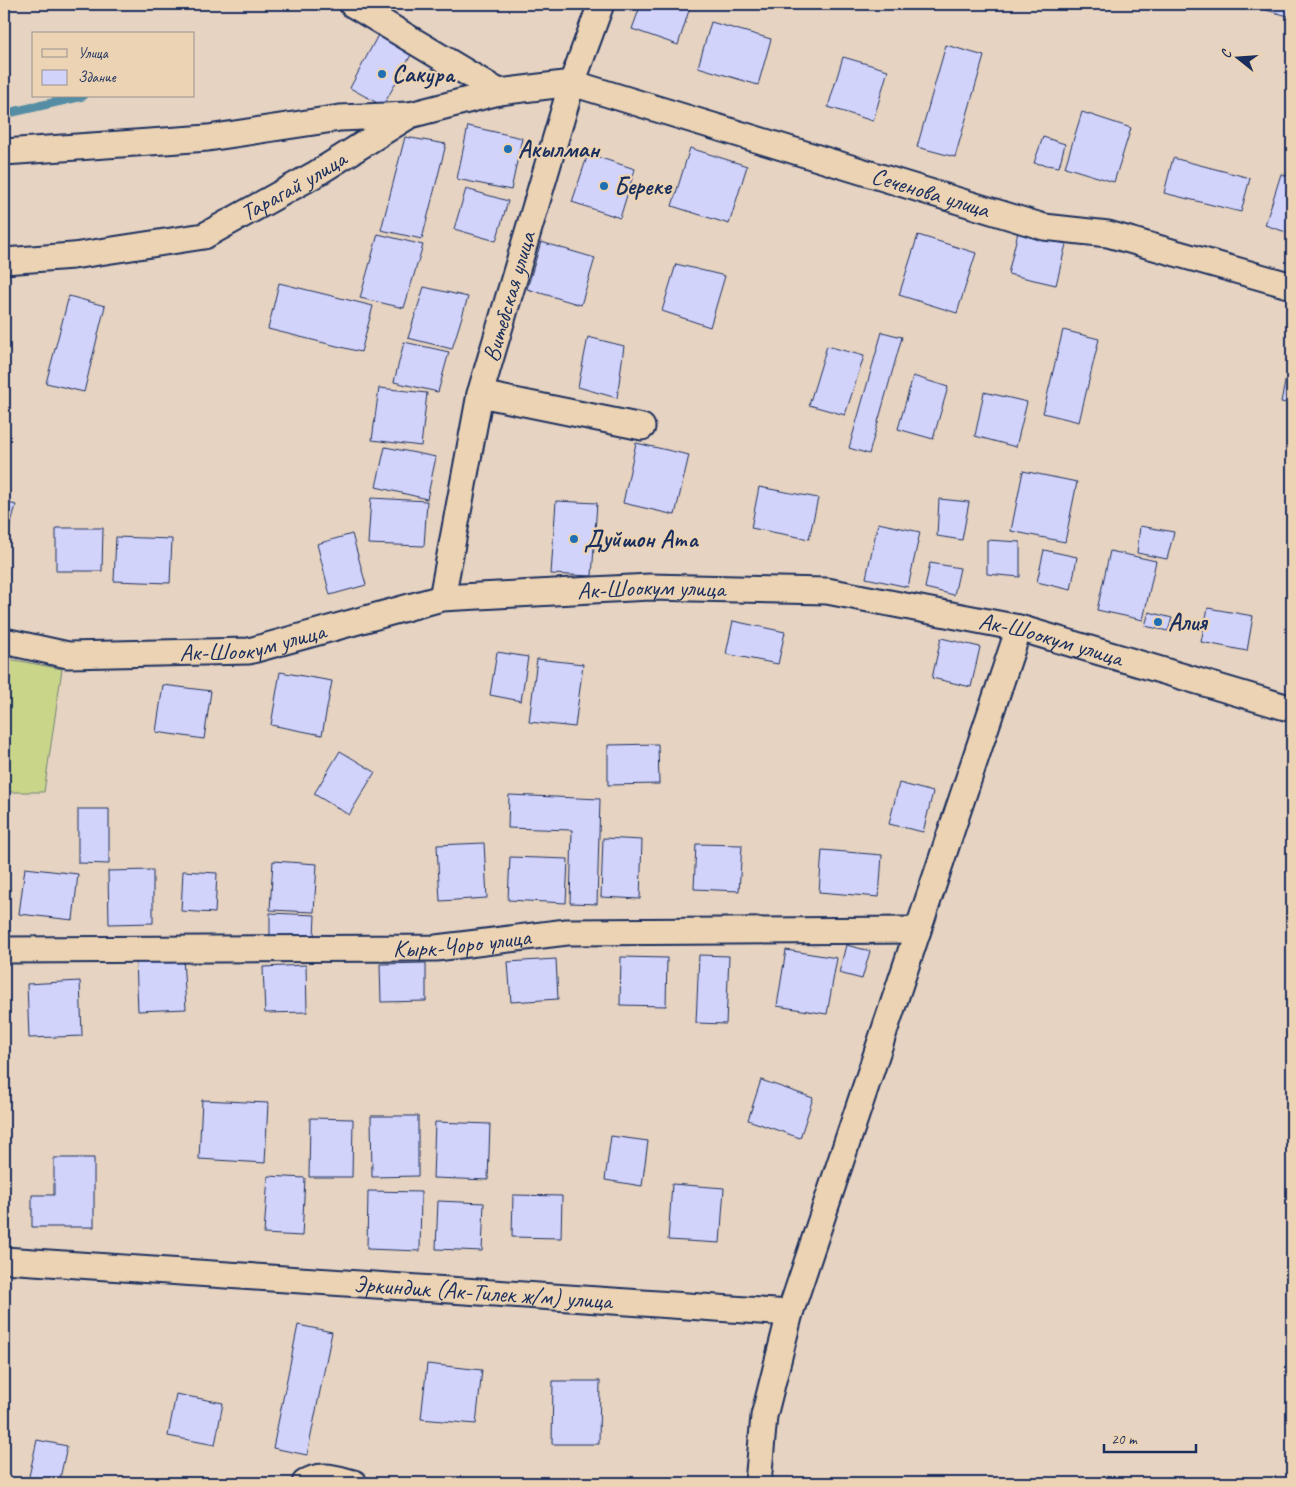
<svg xmlns="http://www.w3.org/2000/svg" width="1296" height="1487" viewBox="0 0 1296 1487" font-family="Caveat,sans-serif">
<rect width="100%" height="100%" fill="#e6d3c1"/>
<filter id="ink" filterUnits="userSpaceOnUse"><feTurbulence type="fractalNoise" baseFrequency=".02" numOctaves="2"/><feDisplacementMap in="SourceGraphic" scale="10" xChannelSelector="R" yChannelSelector="G"/><feConvolveMatrix kernelMatrix="1 2 1 2 8 2 1 2 1" color-interpolation-filters="sRGB"/></filter>
<g filter="url(#ink)">
<!-- grass -->
<path fill="#c9d68a" stroke="#728274" d="M4 658 62 669 44 792H4Z"/>
<g fill="none" stroke-linecap="round" stroke-linejoin="round">
<!-- stream -->
<path stroke="#548da4" stroke-width="9" d="M4 114 83 96"/>
</g>
<!-- building -->
<g fill="#d2d3fb" stroke="#1b2f5e">
<path d="M641 4H691L678 45 632 29Z"/>
<path d="M1256 4H1292V17L1255 7Z"/>
<path d="M711 22 771 39 758 85 698 67Z"/>
<path d="M378 35 412 53 383 106 350 88Z"/>
<path d="M946 45 984 56 955 157 917 147Z"/>
<path d="M843 57 888 70 873 121 828 107Z"/>
<path d="M1082 112 1131 128 1114 182 1065 167Z"/>
<path d="M468 126 522 138 511 190 457 179Z"/>
<path d="M405 137 446 144 422 239 381 230Z"/>
<path d="M1043 137 1065 144 1059 167 1034 163Z"/>
<path d="M690 148 747 166 729 224 672 206Z"/>
<path d="M588 154 635 169 620 218 572 202Z"/>
<path d="M1173 158 1250 178 1241 212 1164 193Z"/>
<path d="M1281 174 1292 177V234L1265 225Z"/>
<path d="M466 189 508 201 496 241 454 229Z"/>
<path d="M1018 232 1066 244 1056 285 1008 274Z"/>
<path d="M378 234 423 245 404 308 360 298Z"/>
<path d="M918 235 976 253 957 313 899 295Z"/>
<path d="M541 242 595 258 581 305 527 289Z"/>
<path d="M676 264 725 276 710 327 662 311Z"/>
<path d="M279 283 373 306 361 352 268 329Z"/>
<path d="M424 287 468 297 452 349 408 338Z"/>
<path d="M69 296 105 306 84 392 46 383Z"/>
<path d="M1063 330 1099 339 1079 422 1043 413Z"/>
<path d="M882 332 902 337 869 454 849 448Z"/>
<path d="M588 337 624 346 617 398 578 387Z"/>
<path d="M404 342 449 352 438 392 394 382Z"/>
<path d="M827 346 864 356 845 415 809 405Z"/>
<path d="M1292 348V404L1281 402Z"/>
<path d="M913 376 948 387 933 439 898 429Z"/>
<path d="M379 388 427 393 421 446 372 440Z"/>
<path d="M984 392 1027 402 1016 447 975 436Z"/>
<path d="M636 443 689 455 675 515 623 503Z"/>
<path d="M385 447 436 457 427 499 376 487Z"/>
<path d="M1023 471 1077 482 1065 542 1011 531Z"/>
<path d="M759 487 818 498 809 539 751 528Z"/>
<path d="M371 498 427 501 424 546 368 544Z"/>
<path d="M939 499 969 502 962 540 937 536Z"/>
<path d="M556 501 597 503 592 576 551 574Z"/>
<path d="M4 502 16 505 4 548Z"/>
<path d="M878 523 920 532 908 587 866 578Z"/>
<path d="M1140 526 1174 532 1167 559 1137 553Z"/>
<path d="M56 528H103L102 571H56Z"/>
<path d="M352 534 366 585 330 595 317 544Z"/>
<path d="M116 537 172 539 170 583 114 581Z"/>
<path d="M987 540 1020 542V577L987 574Z"/>
<path d="M1044 550 1077 557 1071 590 1037 582Z"/>
<path d="M1110 551 1156 561 1143 620 1097 610Z"/>
<path d="M930 563 960 568 954 595 925 588Z"/>
<path d="M1208 608 1253 616 1247 651 1201 642Z"/>
<path d="M1149 612 1172 618 1168 631 1145 626Z"/>
<path d="M733 621 785 632 778 664 726 654Z"/>
<path d="M941 638 980 647 971 687 932 678Z"/>
<path d="M497 652 528 657 521 701 490 695Z"/>
<path d="M537 659 583 664 575 727 529 722Z"/>
<path d="M280 672 332 681 322 735 271 725Z"/>
<path d="M163 685 211 691 204 739 156 732Z"/>
<path d="M658 744 659 784 608 785V745Z"/>
<path d="M340 751 375 772 349 815 314 794Z"/>
<path d="M899 783 933 792 923 832 889 824Z"/>
<path d="M509 795 600 799 597 904 570 903 572 830 508 828Z"/>
<path d="M78 809H109V864L78 863Z"/>
<path d="M603 838 642 840 640 899 601 897Z"/>
<path d="M484 843 487 898 440 901 437 845Z"/>
<path d="M696 844 742 845 739 891 694 889Z"/>
<path d="M822 850 882 855 879 897 819 892Z"/>
<path d="M510 857 568 859 566 903 508 900Z"/>
<path d="M273 861 317 864 314 912 270 910Z"/>
<path d="M25 868 78 874 73 920 19 914Z"/>
<path d="M153 870V923L109 924 108 871Z"/>
<path d="M183 871 217 873 215 913 181 911Z"/>
<path d="M270 913 315 915 314 937 270 936Z"/>
<path d="M846 945 870 951 862 979 839 973Z"/>
<path d="M786 950 837 958 827 1014 777 1006Z"/>
<path d="M699 955 729 956 726 1024 696 1023Z"/>
<path d="M183 957 186 1009 138 1011 136 960Z"/>
<path d="M621 957 667 958 666 1006 620 1005Z"/>
<path d="M556 959 558 999 511 1002 508 962Z"/>
<path d="M426 963V1001L381 1002 380 964Z"/>
<path d="M306 965 307 1012 265 1013 263 967Z"/>
<path d="M80 981 82 1036 29 1038 27 984Z"/>
<path d="M761 1080 813 1098 800 1138 748 1120Z"/>
<path d="M202 1100 268 1103 265 1163 199 1159Z"/>
<path d="M371 1116H418V1176L372 1177Z"/>
<path d="M310 1118 353 1119 352 1177H309Z"/>
<path d="M435 1122 490 1124 488 1180 433 1178Z"/>
<path d="M611 1136 648 1141 642 1186 605 1180Z"/>
<path d="M54 1158H94V1227H32V1195H54Z"/>
<path d="M4 1170H8L6 1206H4Z"/>
<path d="M268 1176 305 1178 302 1236 264 1234Z"/>
<path d="M672 1184 724 1188 720 1243 668 1240Z"/>
<path d="M368 1191 421 1192 420 1251 367 1249Z"/>
<path d="M513 1195 562 1196 561 1238 512 1237Z"/>
<path d="M438 1201 484 1203 482 1251 436 1249Z"/>
<path d="M298 1325 332 1332 307 1455 273 1448Z"/>
<path d="M427 1364 482 1370 476 1424 421 1419Z"/>
<path d="M553 1381H600L599 1444H552Z"/>
<path d="M176 1394 223 1403 215 1445 168 1436Z"/>
<path d="M37 1440 67 1446 59 1483 28 1481Z"/>
</g>
<g fill="none" stroke-linecap="round" stroke-linejoin="round">
<defs>
<g id="minor">
<path d="M352 4 499 92"/>
<path d="M4 152 208 138 340 118 409 115"/>
<path id="s1" d="M4 261 73 256 204 236 314 175 410 115 499 92 572 83 1044 227 1108 234 1292 286"/>
<path d="M480 394 642 427"/>
<path id="s2" d="M442 598 480 394 572 83 601 4"/>
<path id="s3" d="M4 641 68 655 249 651 442 598 650 587 827 591 1019 628 1292 709"/>
<path id="s4" d="M4 950 436 948 567 932 918 930"/>
<path id="s5" d="M4 1260 790 1313"/>
<path d="M305 1483C321 1472 337 1479 354 1483"/>
<path d="M758 1483 764 1416 790 1313 1019 628"/>
</g>
</defs>
<!-- minor casing -->
<use href="#minor" stroke="#1b2f5e" stroke-width="29"/>
<!-- minor -->
<use href="#minor" stroke="#ebd3b3" stroke-width="25"/>
</g>
</g>
<!-- markers -->
<g fill="#1f6fb2" stroke="#ebd3b3" stroke-width="2">
<circle cx="382" cy="74" r="5"/>
<circle cx="508" cy="149" r="5"/>
<circle cx="604" cy="186" r="5"/>
<circle cx="574" cy="539" r="5"/>
<circle cx="1158" cy="622" r="5"/>
</g>
<g text-anchor="middle" stroke-width="4.5" stroke-linejoin="round" paint-order="stroke">
<!-- poi labels -->
<g font-size="24" font-weight="bold" fill="#1b2f5e" stroke="#ebd3b3" text-anchor="start">
<text x="392" y="82">Сакура</text>
<text x="518" y="157">Акылман</text>
<text x="614" y="194">Береке</text>
<text x="584" y="547">Дуйшон Ата</text>
<text x="1168" y="630">Алия</text>
</g>
<!-- street labels -->
<g font-size="24" fill="#1b2f5e" stroke="#ebd3b3">
<text dy="8" stroke="none"><textPath href="#s1" startOffset="304">Тарагай улица</textPath></text>
<text dy="8" stroke="none"><textPath href="#s1" startOffset="981">Сеченова улица</textPath></text>
<text dy="8" stroke="none"><textPath href="#s2" startOffset="309">Витебская улица</textPath></text>
<text dy="8" stroke="none"><textPath href="#s3" startOffset="656">Ак-Шоокум улица</textPath></text>
<text dy="8" stroke="none"><textPath href="#s3" startOffset="251">Ак-Шоокум улица</textPath></text>
<text dy="8" stroke="none"><textPath href="#s3" startOffset="1061">Ак-Шоокум улица</textPath></text>
<text dy="8" stroke="none"><textPath href="#s4" startOffset="458">Кырк-Чоро улица</textPath></text>
<text dy="8" stroke="none"><textPath href="#s5" startOffset="480">Эркиндик (Ак-Тилек ж/м) улица</textPath></text>
</g>
</g>
<!-- margin -->
<rect width="1296" height="1487" fill="none" stroke="#ebd3b3" stroke-width="20"/>
<rect x="10" y="10" width="1276" height="1467" fill="none" stroke="#1b2f5e" stroke-width="2" filter="url(#ink)"/>
<!-- legend -->
<rect x="32" y="32" width="162" height="65" fill="#ebd3b3" stroke="#989191"/>
<rect x="42" y="49" width="25" height="8" fill="#ebd3b3" stroke="#989191"/>
<text x="78" y="58" font-size="15" fill="#1b2f5e">Улица</text>
<rect x="42" y="70" width="25" height="15" fill="#d2d3fb" stroke="#989191"/>
<text x="78" y="82" font-size="15" fill="#1b2f5e">Здание</text>
<!-- north arrow -->
<g transform="translate(1238 58) rotate(287)" stroke="#ebd3b3" stroke-width="4" paint-order="stroke">
<path d="M0-4L9 19L0 12L-9 19Z" fill="#1b2f5e"/>
<text y="-8" font-size="14" font-weight="bold" text-anchor="middle" fill="#1b2f5e">С</text>
</g>
<!-- scale -->
<path d="M1104 1444v8h92v-8" fill="none" stroke="#1b2f5e" stroke-width="2.5"/>
<text x="1111" y="1444" font-size="15" fill="#1b2f5e" stroke="#ebd3b3" stroke-width="4" paint-order="stroke">20 m</text>
</svg>
